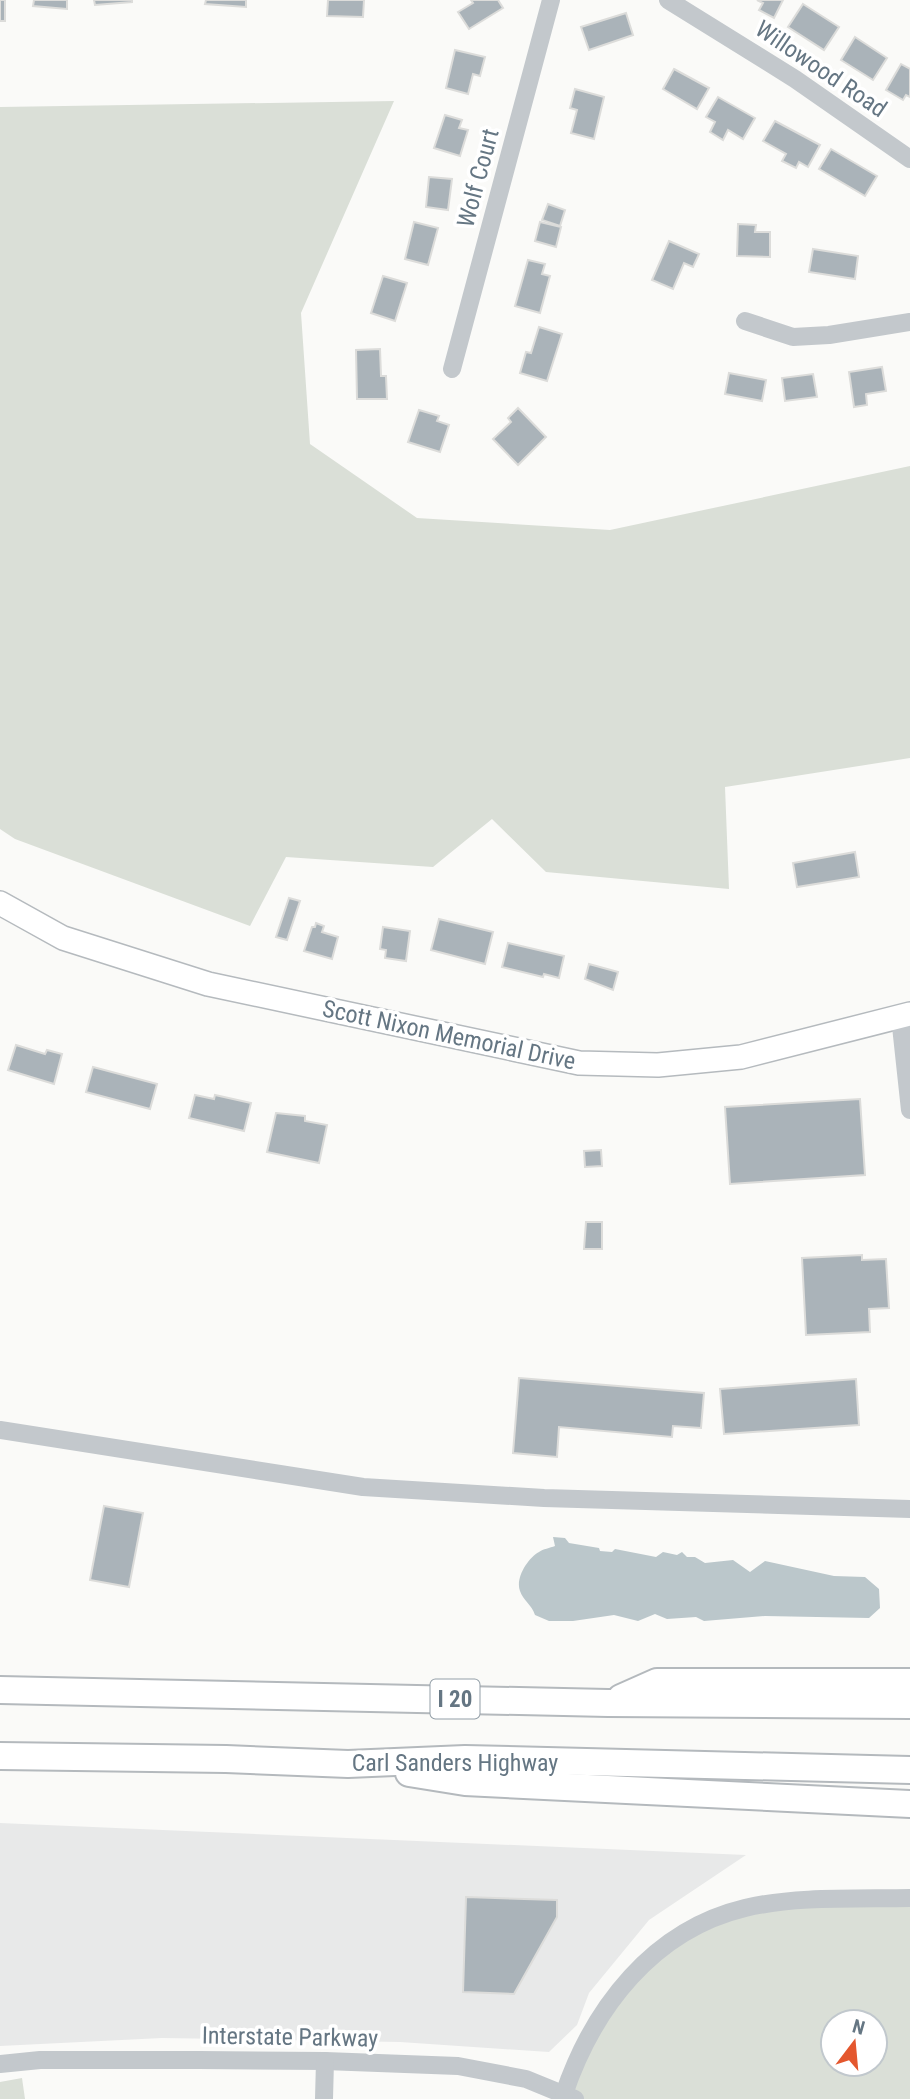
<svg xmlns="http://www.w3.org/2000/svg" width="910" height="2099" viewBox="0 0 910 2099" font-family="'Roboto Condensed',sans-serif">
<rect width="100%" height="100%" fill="#fafaf8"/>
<!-- built -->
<path fill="#e8e9e9" d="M0 1823 746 1855 649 1920 589 1993 577 2025 549 2052 400 2042 162 2038 0 2046Z"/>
<!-- green -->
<g fill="#dadfd7" fill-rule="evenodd">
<path d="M394 101 301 313 310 444 417 518 610 530 910 466V758L725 787 729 889 546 872 492 819 433 867 286 857 250 926 15 839 0 829V107Z"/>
<path d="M766 1904 910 1907V2099H571L594 2026 662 1946ZM833 2022H875V2064H833Z"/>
<path d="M22 2078 25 2099H0V2082Z"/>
</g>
<!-- water -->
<path fill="#bbc7cb" d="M553 1537 565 1538 569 1543 599 1548 600 1551 612 1552 615 1549 656 1557 663 1552 677 1555 682 1552 687 1557H695L705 1563 733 1560 750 1572 765 1561 834 1576 865 1577 879 1589 880 1608 869 1618 765 1616 704 1621 696 1617 667 1619 655 1614 638 1621 614 1615 573 1621H549L535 1615C532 1605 523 1600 520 1591 515 1578 528 1558 539 1552 543 1549 550 1548 555 1546Z"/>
<!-- building -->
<g fill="#aab3b9" stroke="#dcdcda" stroke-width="2">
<rect x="0" y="0" width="5" height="21"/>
<path d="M34 0H67V9L33 6Z"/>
<path d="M94 0H132V2L95 5Z"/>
<path d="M206 0H246V7L205 4Z"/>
<path d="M328 0H364L363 17 327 16Z"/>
<path d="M471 0H498L503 8 469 29 458 12 473 3Z"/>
<path d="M757 0H783L774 18 759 10 763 3Z"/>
<path d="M803 4 839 27 824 50 788 27Z"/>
<path d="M626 13 633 35 589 50 581 27Z"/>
<path d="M855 37 887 58 873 80 841 60Z"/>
<path d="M455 50 485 57 480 76 473 74 468 94 446 88Z"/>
<path d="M901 64 910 69V97L906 95 903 100 886 90Z"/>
<path d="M674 69 709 88 697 109 663 89Z"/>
<path d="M575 89 604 97 594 139 571 133 577 110 570 108Z"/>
<path d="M718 97 755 118 743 139 728 130 723 140 710 132 715 122 706 117Z"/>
<path d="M445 115 462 120 459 128 468 130 460 156 434 148Z"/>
<path d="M775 121 820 145 808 167 799 162 796 168 782 161 786 154 763 141Z"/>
<path d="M831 149 877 176 865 196 819 169Z"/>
<path d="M429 177 452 179 448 210 426 207Z"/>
<path d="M548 204 565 210 560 226 542 220Z"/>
<path d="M414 222 438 228 428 265 405 259Z"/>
<path d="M540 222 561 227 556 247 535 241Z"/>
<path d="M738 224 756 225 755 232H770V257L737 256Z"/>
<path d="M669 241 699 254 693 267 684 263 673 289 652 280Z"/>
<path d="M813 249 858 256 855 279 809 272Z"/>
<path d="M528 260 545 264 542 274 550 276 540 313 515 306Z"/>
<path d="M383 276 407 283 395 321 371 313Z"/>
<path d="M539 327 562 334 547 381 520 373 526 352 531 353Z"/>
<path d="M380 349 381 376H386L387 399H357L356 350Z"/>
<path d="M882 367 886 391 866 394 867 405 854 407 849 372Z"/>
<path d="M729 373 766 380 762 401 725 394Z"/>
<path d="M813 374 817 397 785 401 782 378Z"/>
<path d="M518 408 546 437 518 465 493 439 511 422 508 418Z"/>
<path d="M419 410 439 416 437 421 449 425 440 452 408 442Z"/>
<path d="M855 852 859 877 797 887 793 863Z"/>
<path d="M289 898 300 901 287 940 276 937Z"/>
<path d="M439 919 493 932 485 964 431 950Z"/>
<path d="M316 923 324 926 322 932 338 937 332 959 304 951 312 927H315Z"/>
<path d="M383 927 410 931 406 961 385 958 386 950 380 949Z"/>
<path d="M508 943 564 956 559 978 544 974 543 977 502 967Z"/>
<path d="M589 964 618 972 613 990 585 979Z"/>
<path d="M16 1045 45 1054 47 1050 62 1054 54 1084 8 1070Z"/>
<path d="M93 1067 157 1084 150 1109 86 1092Z"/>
<path d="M195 1095 214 1099 215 1095 251 1103 244 1131 189 1118Z"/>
<path d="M860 1099 865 1175 730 1184 725 1107Z"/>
<path d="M276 1113 305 1116V1121L327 1125 319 1163 267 1152Z"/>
<path d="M601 1150 602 1166 585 1167 584 1151Z"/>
<path d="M586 1222H602V1249H584Z"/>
<path d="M862 1255V1260L886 1259 889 1308 869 1309 870 1332 806 1335 802 1258Z"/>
<path d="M519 1378 704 1393 701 1428 673 1426 672 1437 559 1427 557 1457 513 1453Z"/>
<path d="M856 1379 859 1425 724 1434 720 1389Z"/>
<path d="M104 1506 143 1513 129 1587 90 1580Z"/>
<path d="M466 1897 557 1900V1917L514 1994 463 1992Z"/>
</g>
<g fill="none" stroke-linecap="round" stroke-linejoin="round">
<defs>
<path id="major" d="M0 903 63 938 208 984 579 1063 658 1065 741 1057 910 1014"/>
<g id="highway">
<path d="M0 1690 608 1703 910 1705"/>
<path d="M621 1698 657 1682H910"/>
<path d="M0 1756 226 1759 348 1764 465 1759 910 1770"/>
<path d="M409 1773 465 1782 910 1804"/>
</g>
</defs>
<!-- major casing -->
<use href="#major" stroke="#b5babe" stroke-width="26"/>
<!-- highway casing -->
<use href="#highway" stroke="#b4b9bd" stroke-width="30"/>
<!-- minor -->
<g stroke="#c3c8cc" stroke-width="18">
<path d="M668 0 795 79 910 159"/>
<path d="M745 321 793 337 829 335 910 322"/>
<path d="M452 369 551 0"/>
<path d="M900 1017 910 1110"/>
<path d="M0 1430 363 1487 544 1498 910 1509"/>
<path d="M0 2064 40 2060H199L325 2061 458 2066 526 2079 575 2099"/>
<path d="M564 2094C593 2008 653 1930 745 1908 794 1896 859 1899 910 1898"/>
<path d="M324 2099 325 2061"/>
</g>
<!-- major -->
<use href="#major" stroke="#fff" stroke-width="23"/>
<!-- highway -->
<use href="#highway" stroke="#fff" stroke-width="26"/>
</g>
<g text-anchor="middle" stroke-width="7" stroke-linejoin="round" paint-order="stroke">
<!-- shield labels -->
<rect fill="#fff" stroke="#939fa8" stroke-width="2" x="430.5" y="1679.5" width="49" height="39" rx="5"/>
<g font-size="23" font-weight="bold" fill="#657683">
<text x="455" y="1707">I 20</text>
</g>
<!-- street labels -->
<g font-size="24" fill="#657683" stroke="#fff">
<text transform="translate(821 69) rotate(34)" y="8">Willowood Road</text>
<text transform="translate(478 178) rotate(-75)" y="8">Wolf Court</text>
<text transform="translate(449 1035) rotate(12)" y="8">Scott Nixon Memorial Drive</text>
<text x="455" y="1771">Carl Sanders Highway</text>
<text transform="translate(290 2037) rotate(1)" y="8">Interstate Parkway</text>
</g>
</g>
<!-- north arrow -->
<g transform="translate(854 2043) rotate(16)"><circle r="33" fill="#ffffff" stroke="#c1c8cd" stroke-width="2"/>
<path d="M0-5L12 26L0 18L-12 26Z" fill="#e4572e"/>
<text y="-10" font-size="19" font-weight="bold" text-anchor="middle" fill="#657683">N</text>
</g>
</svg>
